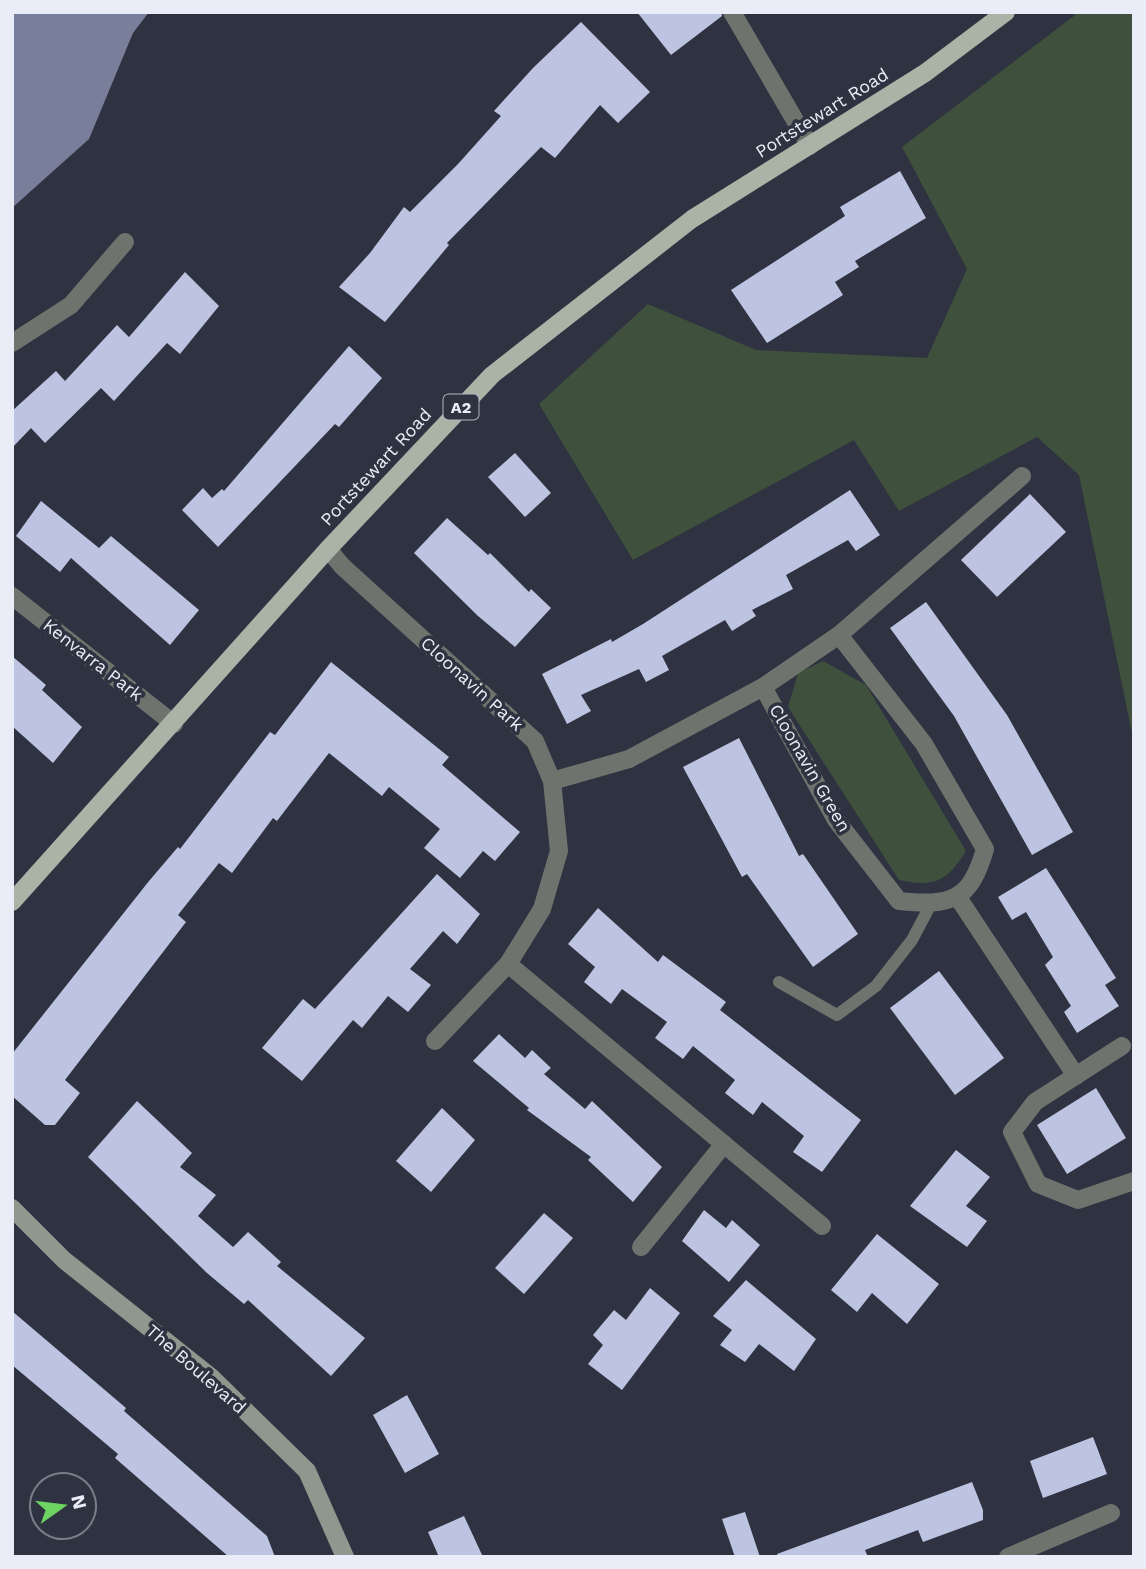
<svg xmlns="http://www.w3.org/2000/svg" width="1146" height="1569" viewBox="0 0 1146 1569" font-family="'Work Sans',sans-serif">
<rect width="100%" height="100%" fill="#2e3241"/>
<!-- green -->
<g fill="#3f513c">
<path d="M1079 12H1134V743L1079 475 1037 437 899 511 854 440 633 560 539 404 648 304 756 350 927 358 967 269 902 147Z"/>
<path d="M823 661 866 685 966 851C947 881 935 888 899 880L788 707 798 673Z"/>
</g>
<!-- water -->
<path fill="#797f9a" d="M12 12H149L133 33 89 139 12 208Z"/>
<!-- building -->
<g fill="#bdc4e1">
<path d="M637 12H721L722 16 671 55Z"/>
<path d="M581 22 650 92 618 123 600 105 555 158 541 147 447 243 449 245 385 322 339 287 370 253 404 207 410 212 458 164 501 116 494 111 533 68Z"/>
<path d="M900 171 926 218 855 261 859 267 835 282 843 295 767 343 731 290 845 216 840 207Z"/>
<path d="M185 272 219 306 180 354 167 343 114 401 101 388 45 443 31 428 12 448V411L56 371 65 381 117 325 129 337Z"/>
<path d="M349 346 382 378 339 427 335 424 218 547 182 510 203 488 212 498 222 489 224 491Z"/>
<path d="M515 453 551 493 525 517 488 477Z"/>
<path d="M850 490 880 535 856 551 848 540 786 575 793 589 752 610 756 616 732 631 725 620 662 656 669 670 646 682 639 669 581 695 591 711 567 724 542 674 611 639 612 642 643 624Z"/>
<path d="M1030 494 1066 532 997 597 961 560Z"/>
<path d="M41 501 99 548 111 536 199 610 170 645 71 558 60 572 16 536Z"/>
<path d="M447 518 488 555 490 553 529 592 531 589 551 608 515 647 478 616 414 553Z"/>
<path d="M926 602 1007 715 1073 832 1032 855 954 716 890 628Z"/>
<path d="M12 656 46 685 42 690 82 727 53 763 12 726Z"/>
<path d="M331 662 449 757 442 765 520 832 495 861 483 851 460 878 424 848 440 829 389 787 382 796 329 753 277 821 273 818 232 873 219 863 178 915 186 922 65 1080 80 1093 55 1125H45L12 1096V1054L149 881 178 847 180 849 270 732 275 735Z"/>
<path d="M739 738 799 856 803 854 858 934 813 967 747 874 742 877 683 767Z"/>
<path d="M1046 868 1116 978 1105 985 1119 1006 1077 1033 1064 1012 1071 1006 1045 965 1053 957 1026 912 1012 920 998 897Z"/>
<path d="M437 874 480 914 457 944 443 931 410 969 431 985 408 1012 388 996 362 1028 353 1020 302 1081 262 1048 303 999 315 1009Z"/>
<path d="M598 908 658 962 663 955 726 1002 720 1010 861 1120 822 1172 793 1152 804 1136 762 1102 753 1115 725 1093 735 1080 693 1046 683 1059 655 1038 667 1022 622 989 611 1004 584 982 595 967 568 944Z"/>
<path d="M939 971 1004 1058 955 1095 890 1008Z"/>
<path d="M499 1034 525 1058 532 1050 551 1068 544 1074 585 1109 592 1101 662 1167 633 1202 588 1160 591 1157 527 1110 529 1108 473 1061Z"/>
<path d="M1096 1088 1126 1138 1067 1174 1037 1125Z"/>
<path d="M137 1101 192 1153 180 1167 216 1195 198 1216 233 1247 248 1232 281 1262 277 1266 365 1338 331 1376 248 1300 244 1304 207 1273 88 1157Z"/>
<path d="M442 1108 475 1140 431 1192 396 1161Z"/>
<path d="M956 1150 990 1177 966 1206 987 1221 967 1247 910 1206Z"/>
<path d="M704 1210 726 1228 732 1220 760 1245 729 1282 682 1241Z"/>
<path d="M544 1213 573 1238 524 1294 495 1268Z"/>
<path d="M877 1234 939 1284 907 1324 872 1293 857 1312 831 1290Z"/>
<path d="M746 1280 816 1339 794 1371 759 1344 745 1362 720 1345 732 1330 713 1316Z"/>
<path d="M650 1288 680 1313 622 1390 588 1364 603 1345 593 1335 614 1310 626 1320Z"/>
<path d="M12 1311 126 1408 124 1411 267 1536 275 1557H229L115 1458 118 1454 12 1365Z"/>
<path d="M407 1395 439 1454 405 1473 373 1415Z"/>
<path d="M1093 1437 1107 1474 1043 1498 1030 1461Z"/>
<path d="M972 1482 983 1510V1520L923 1542 918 1530 865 1550 868 1557H778L777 1554Z"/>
<path d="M745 1512 760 1557H735L722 1519Z"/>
<path d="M464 1516 483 1557H439L428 1532Z"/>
</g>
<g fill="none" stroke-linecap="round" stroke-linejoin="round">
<!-- lane -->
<path stroke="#6e746d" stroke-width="12" d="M779 982 837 1015 876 986 912 940 931 904"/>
<!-- street -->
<g stroke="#6e746d" stroke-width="18">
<path d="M732 12 810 146"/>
<path d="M12 343 71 305 125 242"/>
<path d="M328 549 342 566 535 741 552 781 559 851 542 909 508 964 435 1041"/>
<path d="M12 596 174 724"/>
<path d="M763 687 836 820 899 901C950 906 970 902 985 849L924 744 839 635"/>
<path d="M552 781 629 759 763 687 839 635 1022 476"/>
<path d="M957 896 1076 1076"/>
<path d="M508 964 822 1226"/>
<path d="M1122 1046 1035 1102 1012 1132 1038 1184 1078 1200 1134 1181"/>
<path d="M641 1247 724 1144"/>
<path d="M1008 1557 1111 1513"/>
</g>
<!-- secondary -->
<path stroke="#8f988e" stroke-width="18" d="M12 1208 64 1260 211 1377 307 1471 345 1557"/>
<!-- primary -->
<path stroke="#a9b4a7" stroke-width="18" d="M12 902 328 549 492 375 692 219 925 73 1006 12"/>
</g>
<g text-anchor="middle" stroke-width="7" stroke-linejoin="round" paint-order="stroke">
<!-- shield labels -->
<rect fill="#2e3241" stroke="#b2b5c0" stroke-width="2" x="443.5" y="394.5" width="35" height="25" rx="5"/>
<g font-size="16" font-weight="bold" fill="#eaedf7">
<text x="461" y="413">A2</text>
</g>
<!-- street labels -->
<g font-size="18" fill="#eaedf7" stroke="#2e3241">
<text transform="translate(822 113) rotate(-32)" y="6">Portstewart Road</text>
<text transform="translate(376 467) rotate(-47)" y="6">Portstewart Road</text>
<text transform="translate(93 660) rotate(38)" y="6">Kenvarra Park</text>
<text transform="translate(472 684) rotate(42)" y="6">Cloonavin Park</text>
<text transform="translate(810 768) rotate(60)" y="6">Cloonavin Green</text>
<text transform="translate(196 1369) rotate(41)" y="6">The Boulevard</text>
</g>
</g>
<!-- border -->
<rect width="1146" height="1569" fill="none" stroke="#eaedf7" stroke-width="28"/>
<!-- north arrow -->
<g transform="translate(63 1506) rotate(76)"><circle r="33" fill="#2e3241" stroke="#797d8a" stroke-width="2"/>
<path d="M0-5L12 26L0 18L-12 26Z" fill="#6dd361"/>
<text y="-10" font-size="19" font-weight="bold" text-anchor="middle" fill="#eaedf7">N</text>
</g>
</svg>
